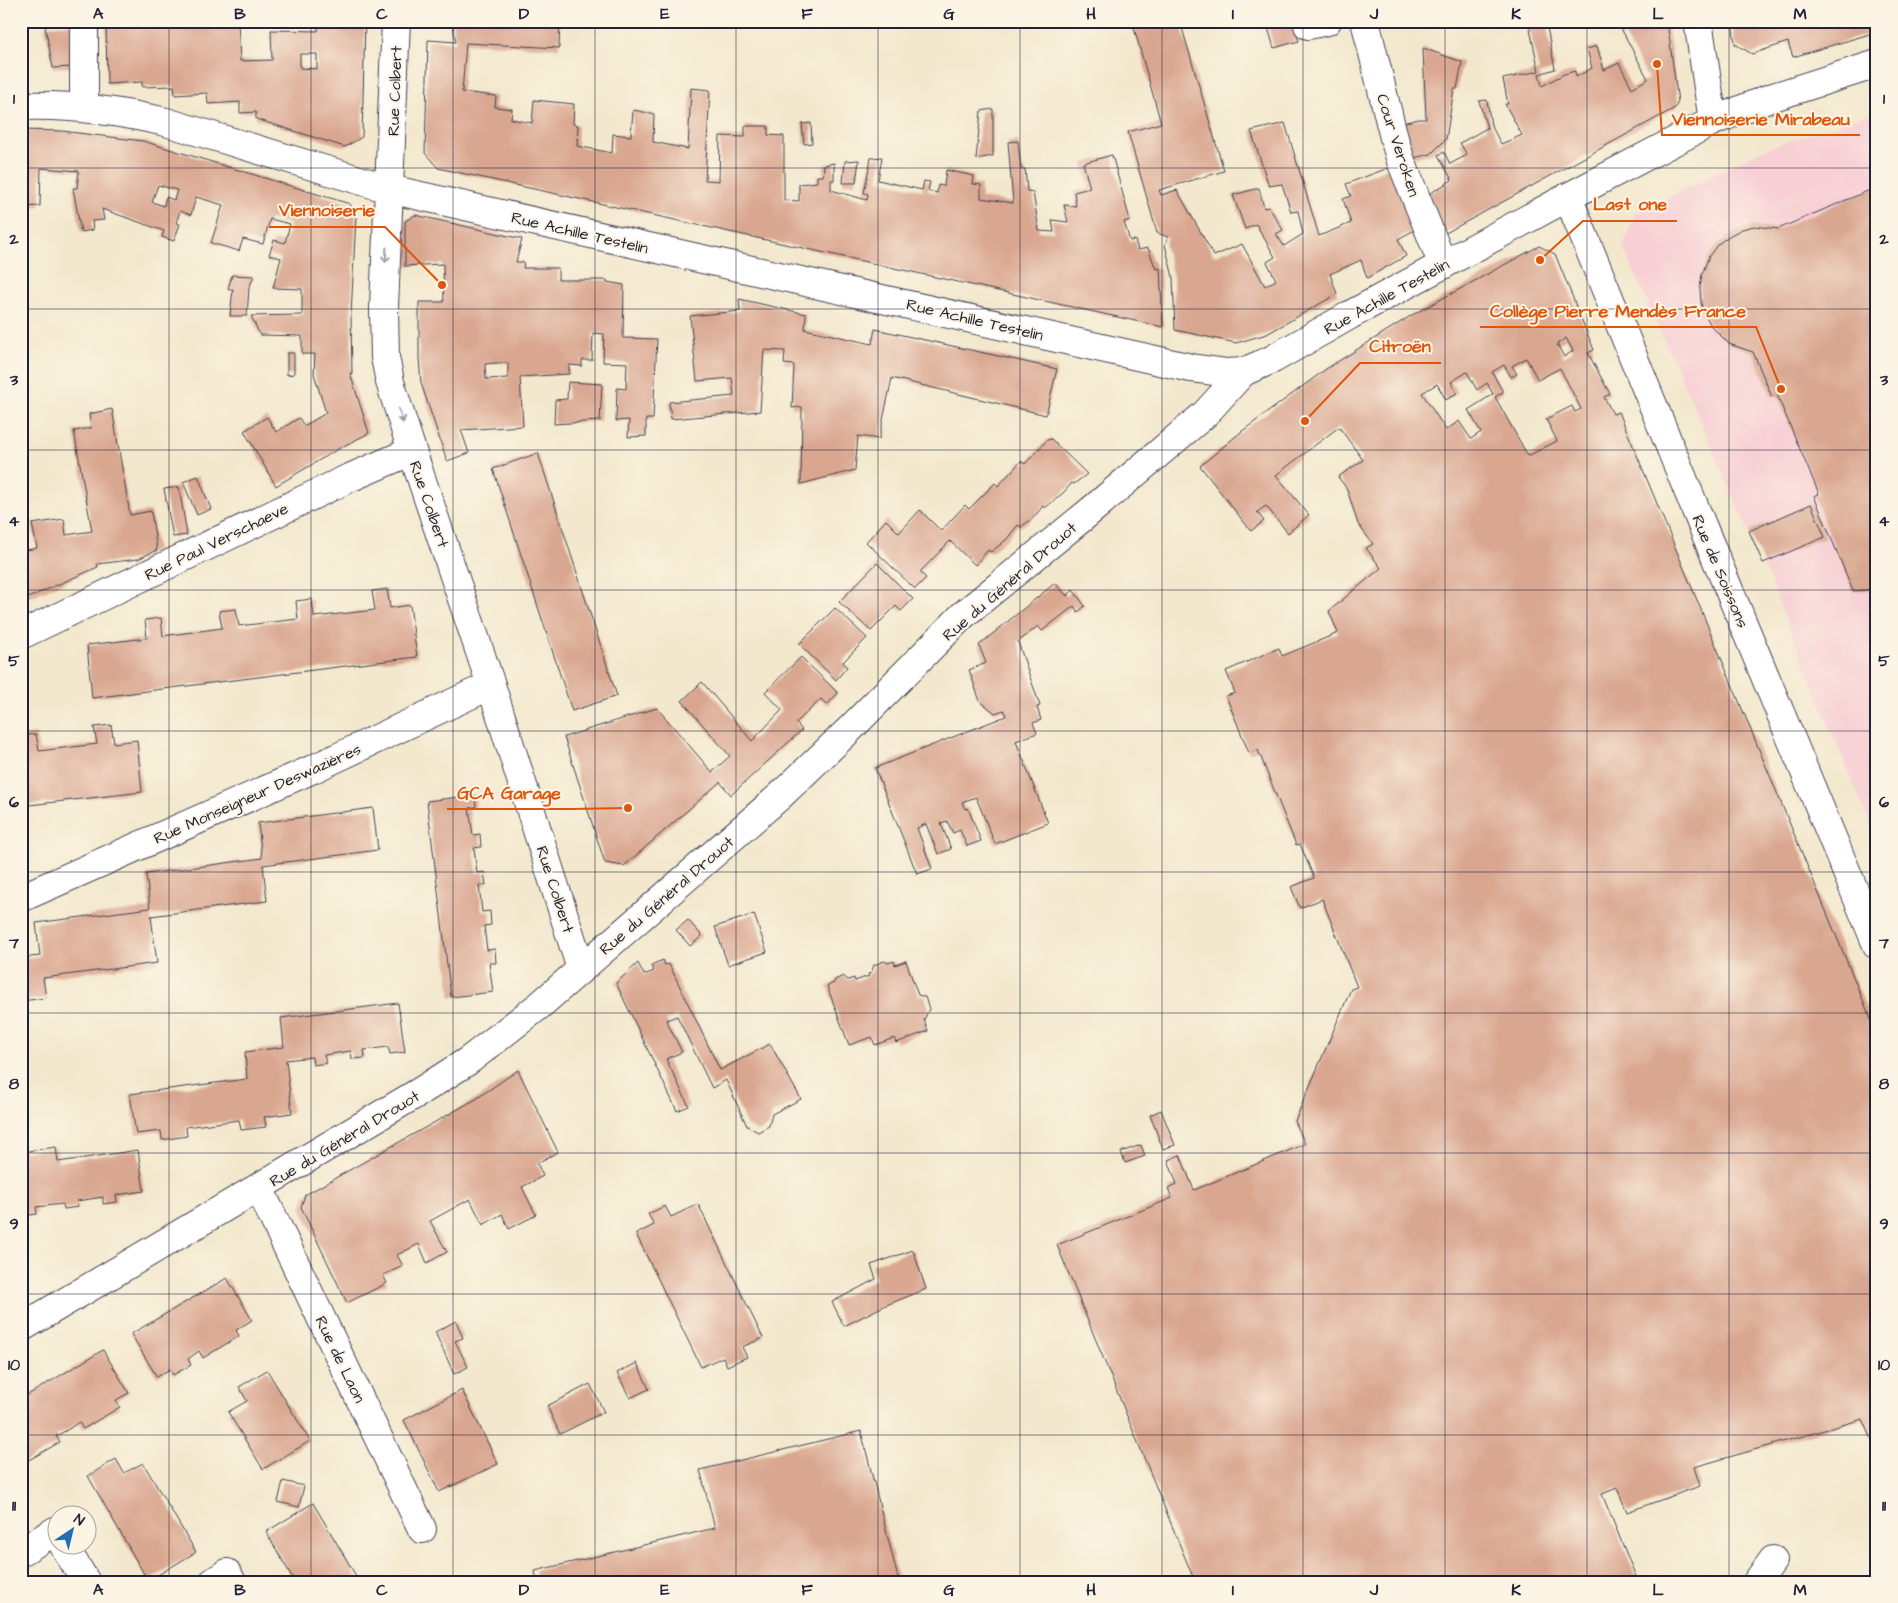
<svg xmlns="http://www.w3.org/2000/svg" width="1898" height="1603" viewBox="0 0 1898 1603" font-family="'Architects Daughter',sans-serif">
<rect width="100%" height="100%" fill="#fcf5e5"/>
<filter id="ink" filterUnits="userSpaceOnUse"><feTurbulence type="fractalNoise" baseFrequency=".02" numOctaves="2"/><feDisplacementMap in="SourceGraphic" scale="10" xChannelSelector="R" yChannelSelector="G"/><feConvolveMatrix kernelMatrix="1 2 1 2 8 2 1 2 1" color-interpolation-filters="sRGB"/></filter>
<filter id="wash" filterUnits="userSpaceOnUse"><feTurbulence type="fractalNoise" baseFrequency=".0096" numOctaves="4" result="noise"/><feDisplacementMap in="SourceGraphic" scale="20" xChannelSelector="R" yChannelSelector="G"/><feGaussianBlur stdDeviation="1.12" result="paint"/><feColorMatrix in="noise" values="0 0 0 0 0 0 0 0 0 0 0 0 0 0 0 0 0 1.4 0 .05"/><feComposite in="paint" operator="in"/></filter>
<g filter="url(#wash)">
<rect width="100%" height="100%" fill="#f3e8cd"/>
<!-- built -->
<path fill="#f7cfd4" d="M1877 111V842L1763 563 1623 247 1635 214 1762 150Z"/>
<g id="blocks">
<!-- building -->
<g fill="#d9a68f" fill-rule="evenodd">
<path d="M106 21H238L240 61 272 60 271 30 318 31V21H365L362 137 345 147 256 119V112L240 113V102L208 104 207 93 175 95 174 86 142 87V82L107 84ZM300 54H317V69L300 68Z"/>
<path d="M452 21H560L559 48 466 43 462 92 496 96 495 107 512 109 511 119 532 123 534 100 574 104 573 124 578 125 577 146 612 153 613 134 631 136 633 110 654 114 653 142 688 149 691 88 710 90 705 180 719 181 720 136 745 137V126H768V135L784 136V200L799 201V184L817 182V176H823L824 165 834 163V180H831V190L867 200 868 194 864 193 871 158 882 157 878 180 922 190 924 181 930 182 928 191 937 193 938 185 944 186 946 170 974 176 973 184 981 185V198L1013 203 1008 142 1018 141 1021 169H1025L1027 191 1033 192 1039 231 1054 232 1052 220 1068 222 1064 205 1076 206 1074 192 1090 188 1083 163 1112 155 1130 220 1124 222 1130 241 1135 240 1138 250 1148 248 1156 269 1160 268 1163 327 438 168 425 153 428 40 456 42Z"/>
<path d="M1132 21H1180L1224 171 1159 190 1161 195 1177 190 1214 256 1242 244 1265 286 1276 280 1267 262 1275 257 1256 224 1245 229 1233 195 1259 188 1264 208 1269 207 1283 230 1276 234 1284 246 1303 234 1298 211 1291 212 1282 184 1269 186 1251 131 1285 123 1319 236 1351 223 1343 199 1351 196 1346 184 1396 165 1420 227 1398 239 1406 256 1367 278 1361 260 1330 274 1337 294 1267 334 1236 343 1175 330 1173 277 1165 245 1168 237 1157 233 1128 132 1161 123Z"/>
<path d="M1266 21H1293L1299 41 1274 48Z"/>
<path d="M1564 21H1592V22L1565 26Z"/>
<path d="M1617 21H1667L1678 102 1675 108 1442 235 1424 197 1452 180 1438 155 1444 152 1450 164 1467 155 1460 143 1487 128 1479 101 1487 100 1491 125 1501 144 1522 135 1505 104H1508L1503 79 1539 71 1529 25 1546 22 1555 69 1539 74 1542 86 1564 74 1575 71 1576 77 1592 68 1587 49 1597 46 1604 70 1619 63 1632 88 1648 79Z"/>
<path d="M1732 21H1869L1873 33 1793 57 1788 42 1752 54 1735 44Z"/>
<path d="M71 24 72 67 53 68 45 26Z"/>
<path d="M1423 48 1462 62 1457 89H1454L1446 139 1431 154 1409 159 1398 124 1419 119H1426Z"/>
<path d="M993 109V156L976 159 981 111Z"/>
<path d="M811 123 812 143 804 144 802 124Z"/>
<path d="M21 130 62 131 143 141 350 204 356 216 351 316 352 374 350 373 369 433 338 449 276 486 244 431 267 417 276 432 299 418 304 426 326 413 314 374 315 354H302V336L260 335 251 316 302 315V289L273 288 281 258 269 255 274 240 285 243 290 224 270 219 263 244 243 239 239 251 211 243 223 205 196 197 191 215 180 211 176 223 180 224 174 241 162 237 164 231 102 209 104 220 92 221 93 230 81 232 73 188H77L79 171 41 168 40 206 21 207ZM158 185 177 190 174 200 166 197 164 206 152 202Z"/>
<path d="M859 160 856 183H843L845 161Z"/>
<path d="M1877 187V589L1853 591 1814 496 1819 494 1777 395 1772 397 1753 352 1729 344 1712 327 1704 313 1701 303 1700 288 1702 274 1709 256 1718 244 1729 236 1742 229 1754 226 1778 229Z"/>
<path d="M415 215 522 239 516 262H524L523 268H558V280H607V282L624 285 623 338 657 339 653 419H646V436L628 437 629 420 616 421 617 388 626 389 627 363 603 362 604 334 593 333 592 360H582V366L569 365V374L520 377 523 426 461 430 469 453 447 461 421 383 419 358V302H444L443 264 405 266V221ZM496 363H508V378L486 379 485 364Z"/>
<path d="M1539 246 1555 254 1594 350 1588 353 1610 394 1604 397 1613 414 1619 412 1877 1034V1451L1863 1419 1694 1467 1700 1486 1627 1512 1617 1488 1602 1494 1638 1582H1195L1057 1245 1172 1198 1168 1188 1177 1184 1168 1160 1180 1155 1194 1190 1305 1144 1295 1121 1351 989 1357 987 1322 899 1300 908 1291 887 1314 878 1300 844 1296 845 1258 750 1249 753 1226 696 1235 693 1226 671 1279 648 1282 656 1338 633 1329 611 1381 568 1366 548 1373 544 1358 524 1347 489 1338 477 1363 460 1339 427 1276 475 1309 515 1288 533 1266 506 1257 512 1264 521 1251 531 1200 466 1241 432 1326 369 1412 315ZM1566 338 1573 351 1564 357 1557 344ZM1526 358 1538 380 1560 368 1581 409 1575 412 1572 406 1546 419 1557 441 1528 456 1495 397 1503 392 1492 372 1504 365 1511 377 1517 374 1512 366ZM1467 372 1477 390 1487 383 1493 394 1468 410 1481 432 1471 439 1459 421 1446 430 1422 393 1437 384 1446 400 1457 393 1451 382Z"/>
<path d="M232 275 254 276 249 288 247 316H230L233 289H228Z"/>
<path d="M739 299 806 314 805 329 872 344 875 329 1057 369 1046 415 892 378 879 439 858 436 855 470 801 484 802 407 792 408 794 365 784 364 785 351 764 350 760 411 671 419 669 402 734 396 732 378 697 381 690 316 740 311Z"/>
<path d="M287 353H294V374L287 375Z"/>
<path d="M568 382 602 384 600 421 554 424 555 400 567 399Z"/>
<path d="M112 409 130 515 151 511 157 550 138 559 97 564 98 567 21 601V551L37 548 32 524 64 519 66 535 92 531 74 431 91 428 89 414Z"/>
<path d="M1051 439 1087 474 1074 484 1072 483 1063 493 1045 508 1043 506 1034 517 1021 527 1018 525 1006 540 991 552 988 550 975 565 950 541 920 572 926 578 915 589 866 542 886 520 899 533 920 510 941 531 965 505 969 509 995 483 998 486 1021 461 1025 464 1047 440Z"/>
<path d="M538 453 617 696 572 711 493 469Z"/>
<path d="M198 476 211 509 197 515 183 482Z"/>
<path d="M179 487 187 535 173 537 164 489Z"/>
<path d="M1811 504 1825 537 1763 563 1749 531Z"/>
<path d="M877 563 913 599 901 611 896 606 871 631 839 602Z"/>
<path d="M1055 583 1067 596 1073 590 1085 606 1078 612 1074 606 1042 631 1038 626 1018 642 1040 706 1037 707 1041 720 1033 723 1037 733 1016 741 1048 823 995 844 976 797 962 802 965 809 968 808 981 841 967 846 960 830 953 833 947 821 941 823 951 849 938 854 926 824 917 828 932 869 917 874 875 768 1006 716 1004 710 995 713 980 701 969 670 986 663 979 645Z"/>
<path d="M387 589 390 608 410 605 417 657 92 698 87 645 147 638 145 620 161 618 163 636 222 628 219 611 236 609 239 626 298 619 296 601 312 599 314 617 375 610 372 591Z"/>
<path d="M835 608 867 638 843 662 847 667 836 680 799 644Z"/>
<path d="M801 657 838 693 827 705 821 699 796 723 802 730 731 795 720 782 624 866 605 863 564 737 657 708 712 772 730 756 682 701 702 682 752 741 782 710 765 692Z"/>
<path d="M111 725 114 743 137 740 142 792 21 806V736L36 734 39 751 97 744 94 727Z"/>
<path d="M475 795 476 807 469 808 473 835 480 834 481 847 474 848 477 873 484 872 486 885H479L482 912 490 911 491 925 484 926 487 950 495 949 496 963H489L493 992 451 997 427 801Z"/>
<path d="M373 808 378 850 263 865 267 901 151 916 157 963 43 978 46 998 21 1001V958L40 956 36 923 150 908 146 874 262 858 258 823Z"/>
<path d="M754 914 767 952 728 965 715 927Z"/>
<path d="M688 920 702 936 690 946 676 930Z"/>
<path d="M663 960 665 965 669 964 720 1070 770 1044 801 1099 772 1114 769 1126 758 1132 747 1126 726 1080 712 1088 677 1016 666 1020 682 1052 666 1059 689 1106 677 1111 616 983 638 963 644 975 654 971 651 965Z"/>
<path d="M884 961 888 963 894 961 895 965 906 961 918 995 925 997 929 1009 924 1020 928 1031 896 1043 894 1038 875 1045 872 1037 849 1045 827 986 834 983 835 980 843 976 848 980 854 978 855 981 869 976 868 974 871 973 874 965Z"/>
<path d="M398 1003 405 1052 390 1054 388 1047 364 1050 365 1058 352 1059 351 1051 324 1055 326 1063 313 1065 312 1057 286 1060 292 1113 264 1117 266 1127 241 1130 239 1120 186 1127 187 1136 162 1140 161 1131 136 1134 130 1094 247 1079 245 1052 284 1047 281 1018Z"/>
<path d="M518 1070 558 1152 537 1163 543 1176 522 1187 536 1215 509 1229 502 1214 483 1225 470 1199 430 1221 447 1252 427 1263 419 1244 397 1255 403 1266 383 1275 387 1283 347 1303 301 1207 305 1195 476 1099Z"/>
<path d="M1161 1110 1175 1145 1163 1149 1150 1115Z"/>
<path d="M1141 1145 1145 1156 1125 1163 1121 1152Z"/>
<path d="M56 1147 58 1162 138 1150 144 1191 116 1195 117 1202 103 1204V1197L77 1201 78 1207 64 1209 63 1204 36 1207 37 1214 24 1216 21 1198V1152Z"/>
<path d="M698 1204 763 1338 742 1347 747 1357 727 1366 723 1357 701 1367 636 1234 654 1225 648 1214 665 1206 671 1217Z"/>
<path d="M913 1250 926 1289 884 1306 844 1326 832 1302 876 1279 871 1265Z"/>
<path d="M227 1278 252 1320 236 1330 239 1336 203 1358 199 1351 188 1359 191 1365 173 1375 170 1369 157 1377 131 1334Z"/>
<path d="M456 1321 463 1338 455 1341 468 1367 454 1374 435 1332Z"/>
<path d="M103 1350 129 1393 116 1400 120 1407 83 1429 79 1422 67 1430 56 1436 60 1442 22 1464 21 1399Z"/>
<path d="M637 1363 649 1389 630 1398 617 1373Z"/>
<path d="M267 1370 310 1441 263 1469 228 1412 247 1401 239 1387Z"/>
<path d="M590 1384 604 1412 560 1434 547 1406Z"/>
<path d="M462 1390 498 1464 439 1492 404 1420Z"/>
<path d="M861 1431 899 1582H537L535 1571 715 1528 700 1470Z"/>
<path d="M116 1459 124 1473 143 1463 196 1552 148 1581 88 1476Z"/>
<path d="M283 1481 304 1486 299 1507 278 1502Z"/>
<path d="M313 1503 352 1569 359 1582H295L266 1532Z"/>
</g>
</g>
</g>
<g filter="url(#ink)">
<use href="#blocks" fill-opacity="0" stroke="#414051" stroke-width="1"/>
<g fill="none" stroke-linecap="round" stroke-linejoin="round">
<defs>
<g id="minor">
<path d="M396 21 384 307 385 357 390 382 412 451 491 685 581 969"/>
<path d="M1307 21 1308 25 1327 21"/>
<path d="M1365 21 1394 138 1401 161 1443 265"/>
<path d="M1698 21 1713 121"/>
<path d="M21 106C70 104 118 111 166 122L389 189 1191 368 1227 373 1243 372 1273 359 1350 315 1568 197 1713 121 1770 98 1877 64"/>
<path d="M84 108V21"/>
<path d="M1568 197 1702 525 1877 945"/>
<path d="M21 635 347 479 412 451"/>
<path d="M21 898 313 769 491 685"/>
<path d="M259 1188 422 1529"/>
<path d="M21 1328 421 1091 468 1061 540 1005 780 796 851 728 963 615 1093 509 1205 414 1243 372"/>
<path d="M64 1546 86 1582"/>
<path d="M21 1552 55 1531 58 1535"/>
<path d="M213 1582 227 1573 232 1582"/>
<path d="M1757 1582 1773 1560"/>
</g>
</defs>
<!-- minor casing -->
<use href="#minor" stroke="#414051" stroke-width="30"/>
<!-- minor -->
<use href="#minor" stroke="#fff" stroke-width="28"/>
</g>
<!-- one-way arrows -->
<defs><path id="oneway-shaft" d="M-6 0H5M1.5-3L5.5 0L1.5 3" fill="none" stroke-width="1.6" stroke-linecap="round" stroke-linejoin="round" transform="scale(1.25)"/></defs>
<g stroke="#9c9ca7">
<use href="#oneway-shaft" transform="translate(386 255) rotate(93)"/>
<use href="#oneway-shaft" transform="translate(401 416) rotate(72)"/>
</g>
</g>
<!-- grid -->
<path fill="none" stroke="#22223b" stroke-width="1" stroke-opacity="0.55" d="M169 21V1582M311 21V1582M453 21V1582M595 21V1582M736 21V1582M878 21V1582M1020 21V1582M1162 21V1582M1303 21V1582M1445 21V1582M1587 21V1582M1729 21V1582M21 168H1877M21 309H1877M21 450H1877M21 590H1877M21 731H1877M21 872H1877M21 1013H1877M21 1153H1877M21 1294H1877M21 1435H1877"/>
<g text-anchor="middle" stroke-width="4" stroke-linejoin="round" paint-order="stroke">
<!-- street labels -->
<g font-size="16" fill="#22223b" stroke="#fcf5e5">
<text transform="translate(394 91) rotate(-88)" y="6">Rue Colbert</text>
<text transform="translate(1399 145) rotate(72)" y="6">Cour Veroken</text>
<text transform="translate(580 232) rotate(13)" y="6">Rue Achille Testelin</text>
<text transform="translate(1386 296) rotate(-29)" y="6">Rue Achille Testelin</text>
<text transform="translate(975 319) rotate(13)" y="6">Rue Achille Testelin</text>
<text transform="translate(430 504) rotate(71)" y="6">Rue Colbert</text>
<text transform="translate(216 541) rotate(-26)" y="6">Rue Paul Verschaeve</text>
<text transform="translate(1721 571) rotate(67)" y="6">Rue de Soissons</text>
<text transform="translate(1009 581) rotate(-41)" y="6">Rue du Général Drouot</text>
<text transform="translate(257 793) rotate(-24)" y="6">Rue Monseigneur Deswazières</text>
<text transform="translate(556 889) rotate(72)" y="6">Rue Colbert</text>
<text transform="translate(666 895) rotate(-41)" y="6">Rue du Général Drouot</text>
<text transform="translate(344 1138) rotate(-31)" y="6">Rue du Général Drouot</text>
<text transform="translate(341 1359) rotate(64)" y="6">Rue de Laon</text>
</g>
</g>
<!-- callouts -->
<path fill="none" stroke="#de560e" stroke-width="2" d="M1657 64L1662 135H1860M1540 260L1583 221H1677M442 285L385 227H269M1781 389L1756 327H1480M1305 421L1360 363H1441M628 808L570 809H447"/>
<g fill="#de560e" stroke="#fcf5e5" stroke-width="2">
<circle cx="1657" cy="64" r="5"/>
<circle cx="1540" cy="260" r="5"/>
<circle cx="442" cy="285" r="5"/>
<circle cx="1781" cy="389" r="5"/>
<circle cx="1305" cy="421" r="5"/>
<circle cx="628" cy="808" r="5"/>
</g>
<g font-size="18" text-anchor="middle" font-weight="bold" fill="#de560e" stroke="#fcf5e5" stroke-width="4" stroke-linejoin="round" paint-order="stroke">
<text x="1761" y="125">Viennoiserie Mirabeau</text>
<text x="1630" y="210">Last one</text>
<text x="327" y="216">Viennoiserie</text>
<text x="1618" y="317">Collège Pierre Mendès France</text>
<text x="1400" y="352">Citroën</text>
<text x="509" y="799">GCA Garage</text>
</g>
<!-- margin -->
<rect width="1898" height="1603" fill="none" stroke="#fcf5e5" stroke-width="55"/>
<!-- north arrow -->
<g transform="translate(72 1530) rotate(35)"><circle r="24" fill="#fcf5e5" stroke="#a5a1a1"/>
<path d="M0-4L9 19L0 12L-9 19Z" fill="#1f6fb2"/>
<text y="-8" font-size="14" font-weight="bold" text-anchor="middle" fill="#22223b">N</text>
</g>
<rect x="28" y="28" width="1842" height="1548" fill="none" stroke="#22223b" stroke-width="2"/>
<g font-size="16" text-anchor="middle" font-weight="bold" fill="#22223b">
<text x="98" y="19">A</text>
<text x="240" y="19">B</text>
<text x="382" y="19">C</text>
<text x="524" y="19">D</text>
<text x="665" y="19">E</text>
<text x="807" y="19">F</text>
<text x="949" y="19">G</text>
<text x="1091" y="19">H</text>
<text x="1233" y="19">I</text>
<text x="1374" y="19">J</text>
<text x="1516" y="19">K</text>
<text x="1658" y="19">L</text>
<text x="1800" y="19">M</text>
<text x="14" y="104">1</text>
<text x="1884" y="104">1</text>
<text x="14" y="244">2</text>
<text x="1884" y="244">2</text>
<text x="14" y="385">3</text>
<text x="1884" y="385">3</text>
<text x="14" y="526">4</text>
<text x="1884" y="526">4</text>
<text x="14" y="666">5</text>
<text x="1884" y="666">5</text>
<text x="14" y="807">6</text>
<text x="1884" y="807">6</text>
<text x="14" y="948">7</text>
<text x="1884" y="948">7</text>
<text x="14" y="1089">8</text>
<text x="1884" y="1089">8</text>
<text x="14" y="1229">9</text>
<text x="1884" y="1229">9</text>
<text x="14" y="1370">10</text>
<text x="1884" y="1370">10</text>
<text x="14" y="1511">11</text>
<text x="1884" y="1511">11</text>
<text x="98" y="1595">A</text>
<text x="240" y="1595">B</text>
<text x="382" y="1595">C</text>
<text x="524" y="1595">D</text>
<text x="665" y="1595">E</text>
<text x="807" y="1595">F</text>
<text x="949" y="1595">G</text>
<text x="1091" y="1595">H</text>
<text x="1233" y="1595">I</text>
<text x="1374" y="1595">J</text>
<text x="1516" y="1595">K</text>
<text x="1658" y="1595">L</text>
<text x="1800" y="1595">M</text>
</g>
</svg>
